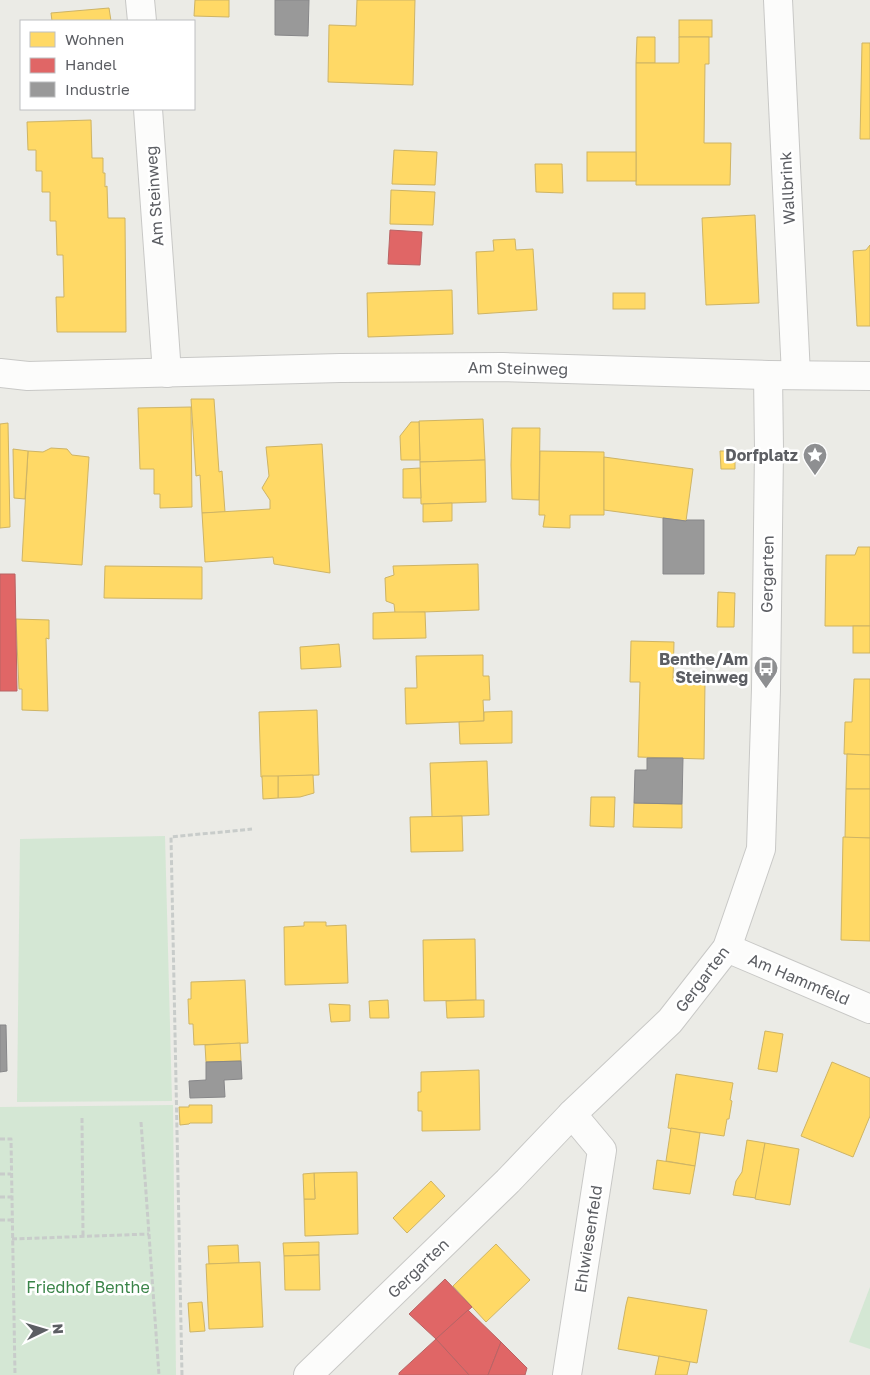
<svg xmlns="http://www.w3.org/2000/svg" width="870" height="1375" viewBox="0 0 870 1375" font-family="'Golos Text',sans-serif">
<rect width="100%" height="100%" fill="#ebebe6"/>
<!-- green -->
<g fill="#d4e7d4">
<path d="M165 836 172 1101 17 1102 20 839Z"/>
<path d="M173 1105 176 1375H0V1107Z"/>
<path d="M870 1287V1349L849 1342Z"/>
</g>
<!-- homes -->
<g fill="#ffd966" stroke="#ceb465">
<path d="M195 0H229V17L194 16Z"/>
<path d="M357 0H415L413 85 328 82 329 25 356 26Z"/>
<path d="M109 8 111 21H52L51 13Z"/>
<rect x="679" y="20" width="33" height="17"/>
<path d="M637 37H655V63H636Z"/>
<path d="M679 37H709V64H705L704 143H731L730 185H636V63H679Z"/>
<path d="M862 43H870V139H860Z"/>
<path d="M91 120 92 158H103V173H105V187L107 186 108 218H125L126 332H57L56 297H64L63 255H57L56 221H50V192H42V171H36V150H28L27 122Z"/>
<path d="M394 150 437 152 435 185 392 184Z"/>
<rect x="587" y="152" width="49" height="29"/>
<path d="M535 164H562L563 193 536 192Z"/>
<path d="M391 190 435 192 433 225 390 224Z"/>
<path d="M755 215 759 303 706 305 702 218Z"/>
<path d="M515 239 516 250 533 249 537 310 478 314 476 252 494 251 493 240Z"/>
<path d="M870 245V326H857L853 251 866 250Z"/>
<path d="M452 290 453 334 368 337 367 293Z"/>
<rect x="613" y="293" width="32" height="16"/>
<path d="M191 399H214L219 472 222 471 225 512 202 513 200 475 196 476Z"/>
<path d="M191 407 192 507 160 508V494H154V469H140L138 408Z"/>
<path d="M483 419 485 460 420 462 419 421Z"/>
<path d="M411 422H419L420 460H401L400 436Z"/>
<path d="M8 423 10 527 0 528V424Z"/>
<path d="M512 428H540L539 500 512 499 511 465Z"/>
<path d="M322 444 330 573 274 564 273 557 205 562 202 513 270 509V500L262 488 269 476 266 447Z"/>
<path d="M51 448 67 449 72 455 89 457 82 565 22 561 28 451 43 452Z"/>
<path d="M13 449 28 451 25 499 14 498Z"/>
<path d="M540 451 604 452V515H570V528L543 527 545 515H539Z"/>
<path d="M720 451H735V469H721Z"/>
<path d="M604 457 693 469 686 521 604 510Z"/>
<path d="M485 460 486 502 421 504 420 462Z"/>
<path d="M420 468 421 498H403V469Z"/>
<path d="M452 503V521L423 522V504Z"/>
<path d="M858 547H870V626H825L826 555H855Z"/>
<path d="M478 564 479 610 395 613 394 604 386 601 385 578 394 575 393 566Z"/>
<path d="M105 566 202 567V599L104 598Z"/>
<path d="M718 592 735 593 734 627H717Z"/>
<path d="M395 612H425L426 638 373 639V613Z"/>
<path d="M16 619 49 620V639L46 638 48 711 22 710V689H19Z"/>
<rect x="853" y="626" width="17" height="27"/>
<path d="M631 641 674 642 673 681 705 682 704 759 638 757 640 682H630Z"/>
<path d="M339 644 341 667 301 669 300 647Z"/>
<path d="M483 655V676H489L490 700H483L484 721 406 724 405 688H417L416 656Z"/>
<path d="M854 679H870V755L844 754 845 722H852Z"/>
<path d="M317 710 319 775 261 777 259 712Z"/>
<path d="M512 711V743L460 744 459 722 484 721V712Z"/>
<path d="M847 754 870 755V789H846Z"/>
<path d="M487 761 489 815 432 817 430 763Z"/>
<path d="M313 775 314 793 300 797 278 798V776Z"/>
<path d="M262 776H278V798L263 799Z"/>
<path d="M846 789H870V838H845Z"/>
<path d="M591 797H615L614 827 590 826Z"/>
<path d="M634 803 682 804V828L633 827Z"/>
<path d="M462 816 463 851 411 852 410 817Z"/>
<path d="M843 837 870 838V941L841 940Z"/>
<path d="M304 922H326V926L346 925 348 983 285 985 284 927 304 926Z"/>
<path d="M475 939 476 1000 424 1001 423 940Z"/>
<path d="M245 980 248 1043 194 1045 193 1024H189L188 999H191V982Z"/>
<path d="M388 1000 389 1018H370L369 1001Z"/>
<path d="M476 1000H484V1017L447 1018 446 1001Z"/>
<path d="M329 1004 350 1005V1021L331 1022Z"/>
<path d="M765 1031 783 1034 777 1072 758 1069Z"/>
<path d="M240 1043 241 1061 206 1062 205 1045Z"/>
<path d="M832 1062 870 1078V1116L853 1157 801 1136Z"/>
<path d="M479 1070 480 1130 422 1131V1111H418V1092H421V1072Z"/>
<path d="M676 1074 733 1083 730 1100 732 1101 729 1119H727L724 1136 668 1128Z"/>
<path d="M189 1105H212V1123H190L189 1124 180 1125 179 1107H189Z"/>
<path d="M671 1128 700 1133 695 1166 666 1161Z"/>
<path d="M747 1140 765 1143 756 1198 733 1195 736 1181 742 1172Z"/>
<path d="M765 1143 799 1149 790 1205 755 1199Z"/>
<path d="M657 1160 695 1166 690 1194 653 1189Z"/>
<path d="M357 1172 358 1234 305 1236 304 1199H315L314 1173Z"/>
<path d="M314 1173 315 1199H304L303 1174Z"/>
<path d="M431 1181 445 1196 407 1233 393 1218Z"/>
<path d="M319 1242V1255L284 1256 283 1243Z"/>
<path d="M496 1244 530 1280 486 1322 453 1286Z"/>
<path d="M238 1245 239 1263 209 1264 208 1246Z"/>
<path d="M319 1255 320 1290H285L284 1256Z"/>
<path d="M260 1262 263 1327 209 1329 206 1264Z"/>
<path d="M628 1297 707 1310 697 1363 618 1349 626 1305Z"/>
<path d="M202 1302 205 1331 190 1332 188 1303Z"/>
<path d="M659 1356 690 1362 687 1375H655Z"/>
</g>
<!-- shops -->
<g fill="#e06666" stroke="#b86465">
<path d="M390 230 422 232 420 265 388 264Z"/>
<path d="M0 574H15L17 691H0Z"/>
<path d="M445 1279 472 1307 436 1339 409 1314Z"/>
<path d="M468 1310 501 1342 488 1375H469L436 1339Z"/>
<path d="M436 1339 469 1375H399V1373Z"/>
<path d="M501 1342 527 1368 525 1375H488Z"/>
</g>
<!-- industry -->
<g fill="#999" stroke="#878789">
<path d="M275 0H309L308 36 275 35Z"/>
<path d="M663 518 686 521 687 520H704V574H663Z"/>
<path d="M647 758H683L682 804 634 803 635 770H647Z"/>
<path d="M0 1025H6L7 1071 0 1072Z"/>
<path d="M241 1061 242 1079 224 1080 225 1097 190 1098 189 1081 206 1080V1062Z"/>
</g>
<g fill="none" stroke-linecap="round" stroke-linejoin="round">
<defs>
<g id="minor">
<path d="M140 0 142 21"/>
<path d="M778 0 796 375"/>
<path d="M148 109 167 373"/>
<path d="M0 373 28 376 340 368 503 367 768 375 870 376"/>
<path d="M727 948 870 1009"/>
<path d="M308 1375 508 1181 572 1114 670 1021 727 948 761 849 766 689 769 449 768 375"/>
<path d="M567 1375 602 1150 572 1114"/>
</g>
</defs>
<!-- minor casing -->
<use href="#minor" stroke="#c8c8c6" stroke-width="30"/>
<!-- path -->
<g stroke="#c8ccca" stroke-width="3" stroke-dasharray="5 2.5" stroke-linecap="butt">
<path d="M82 1118 83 1236"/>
<path d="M141 1122 159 1375"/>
<path d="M0 1139H11L15 1375"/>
<path d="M0 1174H11"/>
<path d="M0 1197H12"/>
<path d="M0 1220H12"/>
<path d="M12 1239 149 1234"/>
<path d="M182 1375 171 837 252 829"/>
</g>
<!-- minor -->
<use href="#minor" stroke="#fcfcfb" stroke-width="28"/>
</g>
<!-- icons -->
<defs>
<symbol id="sight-pin" viewBox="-11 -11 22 30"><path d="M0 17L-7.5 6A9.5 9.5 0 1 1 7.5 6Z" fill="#8e8f91" stroke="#fff"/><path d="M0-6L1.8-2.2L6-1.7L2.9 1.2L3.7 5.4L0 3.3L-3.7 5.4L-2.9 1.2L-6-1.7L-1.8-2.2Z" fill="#fff"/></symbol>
<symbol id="bus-pin" viewBox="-11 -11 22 30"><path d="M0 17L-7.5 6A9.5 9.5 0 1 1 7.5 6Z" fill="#8e8f91" stroke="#fff"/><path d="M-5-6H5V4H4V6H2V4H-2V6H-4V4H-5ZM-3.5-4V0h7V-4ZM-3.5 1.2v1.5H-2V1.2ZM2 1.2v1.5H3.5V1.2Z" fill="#fff"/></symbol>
</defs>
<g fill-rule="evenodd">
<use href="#sight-pin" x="801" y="441" width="28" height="38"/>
<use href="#bus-pin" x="752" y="654" width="28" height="38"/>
</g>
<g text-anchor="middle" stroke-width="5" stroke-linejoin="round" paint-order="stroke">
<!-- street labels -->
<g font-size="16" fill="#5c5e63" stroke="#fff">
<text transform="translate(787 188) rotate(-93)" y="6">Wallbrink</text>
<text transform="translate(154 196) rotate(-94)" y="6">Am Steinweg</text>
<text transform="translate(518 368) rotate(1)" y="6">Am Steinweg</text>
<text transform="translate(767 574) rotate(-89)" y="6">Gergarten</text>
<text transform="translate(702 979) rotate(-53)" y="6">Gergarten</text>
<text transform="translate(799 979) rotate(23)" y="6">Am Hammfeld</text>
<text transform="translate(588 1239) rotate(-81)" y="6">Ehlwiesenfeld</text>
<text transform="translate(418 1268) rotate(-44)" y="6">Gergarten</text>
</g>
<!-- poi labels -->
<g font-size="16" font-weight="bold" fill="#5c5e63" stroke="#fff" text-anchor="end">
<text x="798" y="461">Dorfplatz</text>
<text x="748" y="665">Benthe/Am<tspan x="748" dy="18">Steinweg</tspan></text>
</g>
<!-- park labels -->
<g font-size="16" fill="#3a8448" stroke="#fff">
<text x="88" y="1293">Friedhof Benthe</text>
</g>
</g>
<!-- legend -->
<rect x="20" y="20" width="175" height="90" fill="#ffffff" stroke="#bebfc1"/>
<rect x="30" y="32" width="25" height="15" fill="#ffd966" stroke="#bebfc1"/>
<text x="65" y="45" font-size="15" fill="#5c5e63">Wohnen</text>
<rect x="30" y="58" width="25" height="15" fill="#e06666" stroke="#bebfc1"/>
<text x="65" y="70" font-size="15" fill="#5c5e63">Handel</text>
<rect x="30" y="82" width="25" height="15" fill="#999999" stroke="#bebfc1"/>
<text x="65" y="95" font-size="15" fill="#5c5e63">Industrie</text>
<!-- north arrow -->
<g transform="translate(45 1330) rotate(85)" stroke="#ffffff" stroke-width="4" paint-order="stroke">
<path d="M0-4L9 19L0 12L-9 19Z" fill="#5c5e63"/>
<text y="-8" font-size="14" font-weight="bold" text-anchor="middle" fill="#5c5e63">N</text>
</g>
</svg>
